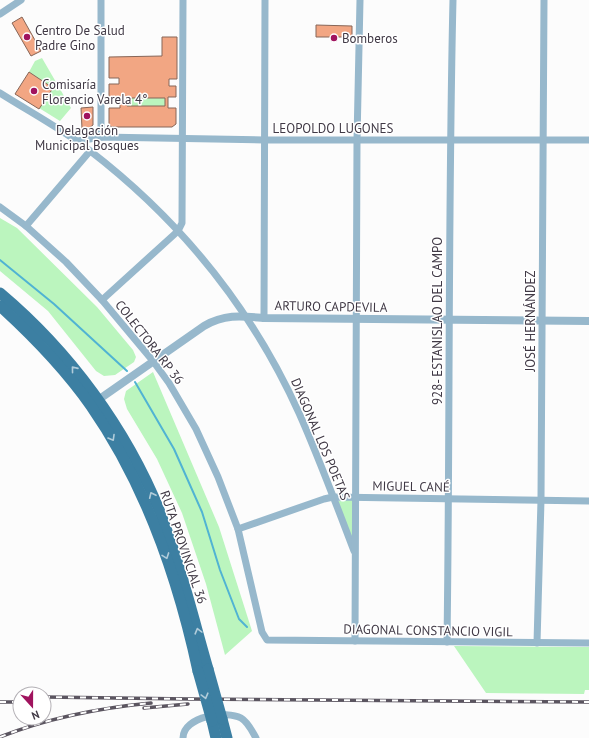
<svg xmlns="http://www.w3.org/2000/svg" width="589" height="738" viewBox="0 0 589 738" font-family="'PT Sans',sans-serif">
<rect width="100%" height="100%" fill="#fcfcfc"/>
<!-- green -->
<g fill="#bbf5be">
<path d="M42 58 71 108 60 121 39 108 53 88 29 72 35 61Z"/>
<rect x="127" y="98" width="38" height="8"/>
<path d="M0 218 17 228 97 307 133 350 136 357 134 362 115 375 104 376 96 371 48 311 0 271Z"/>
<path d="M153 372 219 527 252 631 225 655 206 584 182 513 157 459 127 409 124 399 126 391Z"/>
<path d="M354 499V546L338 501Z"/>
<path d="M454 646 589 647V690H585L584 694 486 693Z"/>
</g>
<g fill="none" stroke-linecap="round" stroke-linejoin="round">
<!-- stream -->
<g stroke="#50b3d3" stroke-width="2">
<path d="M0 260 54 304 127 371"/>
<path d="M135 382 174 449 202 512 220 570 239 619 247 627"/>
</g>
</g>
<!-- building -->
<g fill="#f2a683" stroke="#876658" fill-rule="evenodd">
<path d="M22 17 41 51 31 56 12 23Z"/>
<path d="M316 25 352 26V37H316Z"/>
<path d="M162 37H177V79H169V86H176V97H168V108H176V124L172 127H112L109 125V108H120V97H109V84H119V78H109V57L162 56ZM127 98H165V106H127Z"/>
<path d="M29 72 53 88 39 109 15 94Z"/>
<path d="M93 107V125L89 128 82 129 81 108Z"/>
</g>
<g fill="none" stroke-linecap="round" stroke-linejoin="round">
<!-- minor -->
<g stroke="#97b8cc" stroke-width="7">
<path d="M0 14 21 0"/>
<path d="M0 93C30 112 62 129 89 150 180 220 252 309 299 413 319 458 336 504 354 551"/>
<path d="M101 137V0"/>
<path d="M78 141 101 137 264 140H589"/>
<path d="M0 207 26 226 66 262 102 300 153 361 169 383 196 429 218 477 238 529 262 632 267 640 589 643"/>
<path d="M26 226 90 151"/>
<path d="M102 300 178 231 182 223 183 0"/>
<path d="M264 318 265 0"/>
<path d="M238 529 324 499 333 497 589 501"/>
<path d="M355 641 357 140 360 0"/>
<path d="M447 642C450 428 448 214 453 0"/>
<path d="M537 643 541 500 544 0"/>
<path d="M183 738C183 716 227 710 241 718 248 722 252 731 256 738"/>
</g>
<!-- tertiary -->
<path stroke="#97b8cc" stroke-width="8" d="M98 400 204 326C225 314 241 316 264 318L589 321"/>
<!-- primary -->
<g stroke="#3c7fa2" stroke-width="11">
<path d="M0 293C69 351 126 428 160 512 180 563 193 617 208 669"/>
<path d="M0 306C33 336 65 369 91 406 146 485 178 578 198 671"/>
<path d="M222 719 227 738"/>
<path d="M212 721 216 738"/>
</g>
<defs>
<g id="rail">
<path d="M44 697 189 699 589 702"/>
<path d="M0 702H20"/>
<path d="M144 708 188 704"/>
<path d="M0 737C48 718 99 708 151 703"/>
</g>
</defs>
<!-- rail casing -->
<use href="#rail" stroke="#5b5560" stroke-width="3.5"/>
<!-- rail -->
<use href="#rail" stroke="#fff" stroke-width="2" stroke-dasharray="6" stroke-linecap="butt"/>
<!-- primary-bridge -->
<g stroke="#3c7fa2" stroke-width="11">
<path d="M208 669 222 719"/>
<path d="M198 671 212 721"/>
</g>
</g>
<!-- one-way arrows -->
<defs><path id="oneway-chevron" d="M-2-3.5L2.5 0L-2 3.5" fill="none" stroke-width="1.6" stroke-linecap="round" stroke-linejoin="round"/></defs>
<g stroke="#b1ccda">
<use href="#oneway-chevron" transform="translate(74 369) rotate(-129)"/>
<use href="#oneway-chevron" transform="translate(112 438) rotate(60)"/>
<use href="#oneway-chevron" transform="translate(152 495) rotate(-115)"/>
<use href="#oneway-chevron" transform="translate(166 556) rotate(70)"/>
<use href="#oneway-chevron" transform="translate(198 631) rotate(-105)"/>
<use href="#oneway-chevron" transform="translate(205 696) rotate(75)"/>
</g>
<!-- markers -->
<g fill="#a0135e" stroke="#fff" stroke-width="1.5">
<circle cx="27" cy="37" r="4"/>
<circle cx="334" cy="38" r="4"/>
<circle cx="34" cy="91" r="4"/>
<circle cx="87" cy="116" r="4"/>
</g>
<g text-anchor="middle" stroke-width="3" stroke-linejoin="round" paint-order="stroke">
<!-- poi labels -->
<g font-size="13" fill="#403945" stroke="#fff" text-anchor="start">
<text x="35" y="35">Centro De Salud<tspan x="35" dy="15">Padre Gino</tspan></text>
<text x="342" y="43">Bomberos</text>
<text x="42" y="89">Comisaría<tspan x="42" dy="15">Florencio Varela 4°</tspan></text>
<text x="87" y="135" text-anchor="middle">Delagación<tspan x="87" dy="15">Municipal Bosques</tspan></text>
</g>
<!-- street labels -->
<g font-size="13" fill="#403945" stroke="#fff">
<text x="333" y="133">LEOPOLDO LUGONES</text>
<text transform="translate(331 306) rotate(1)" y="5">ARTURO CAPDEVILA</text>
<text transform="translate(437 321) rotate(-90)" y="5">928- ESTANISLAO DEL CAMPO</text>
<text transform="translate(530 321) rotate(-90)" y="5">JOSÉ HERNÁNDEZ</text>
<text transform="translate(150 342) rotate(52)" y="5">COLECTORA RP 36</text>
<text transform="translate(321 439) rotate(67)" y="5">DIAGONAL LOS POETAS</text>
<text transform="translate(411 486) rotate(1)" y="5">MIGUEL CANÉ</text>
<text transform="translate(184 547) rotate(71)" y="5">RUTA PROVINCIAL 36</text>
<text transform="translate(428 630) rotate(1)" y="5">DIAGONAL CONSTANCIO VIGIL</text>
</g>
</g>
<!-- north arrow -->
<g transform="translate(32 706) rotate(159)"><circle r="19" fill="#ffffff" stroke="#b3b0b5"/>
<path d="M0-3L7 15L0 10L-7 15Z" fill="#a0135e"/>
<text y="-6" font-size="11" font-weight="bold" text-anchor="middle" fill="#403945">N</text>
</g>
</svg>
